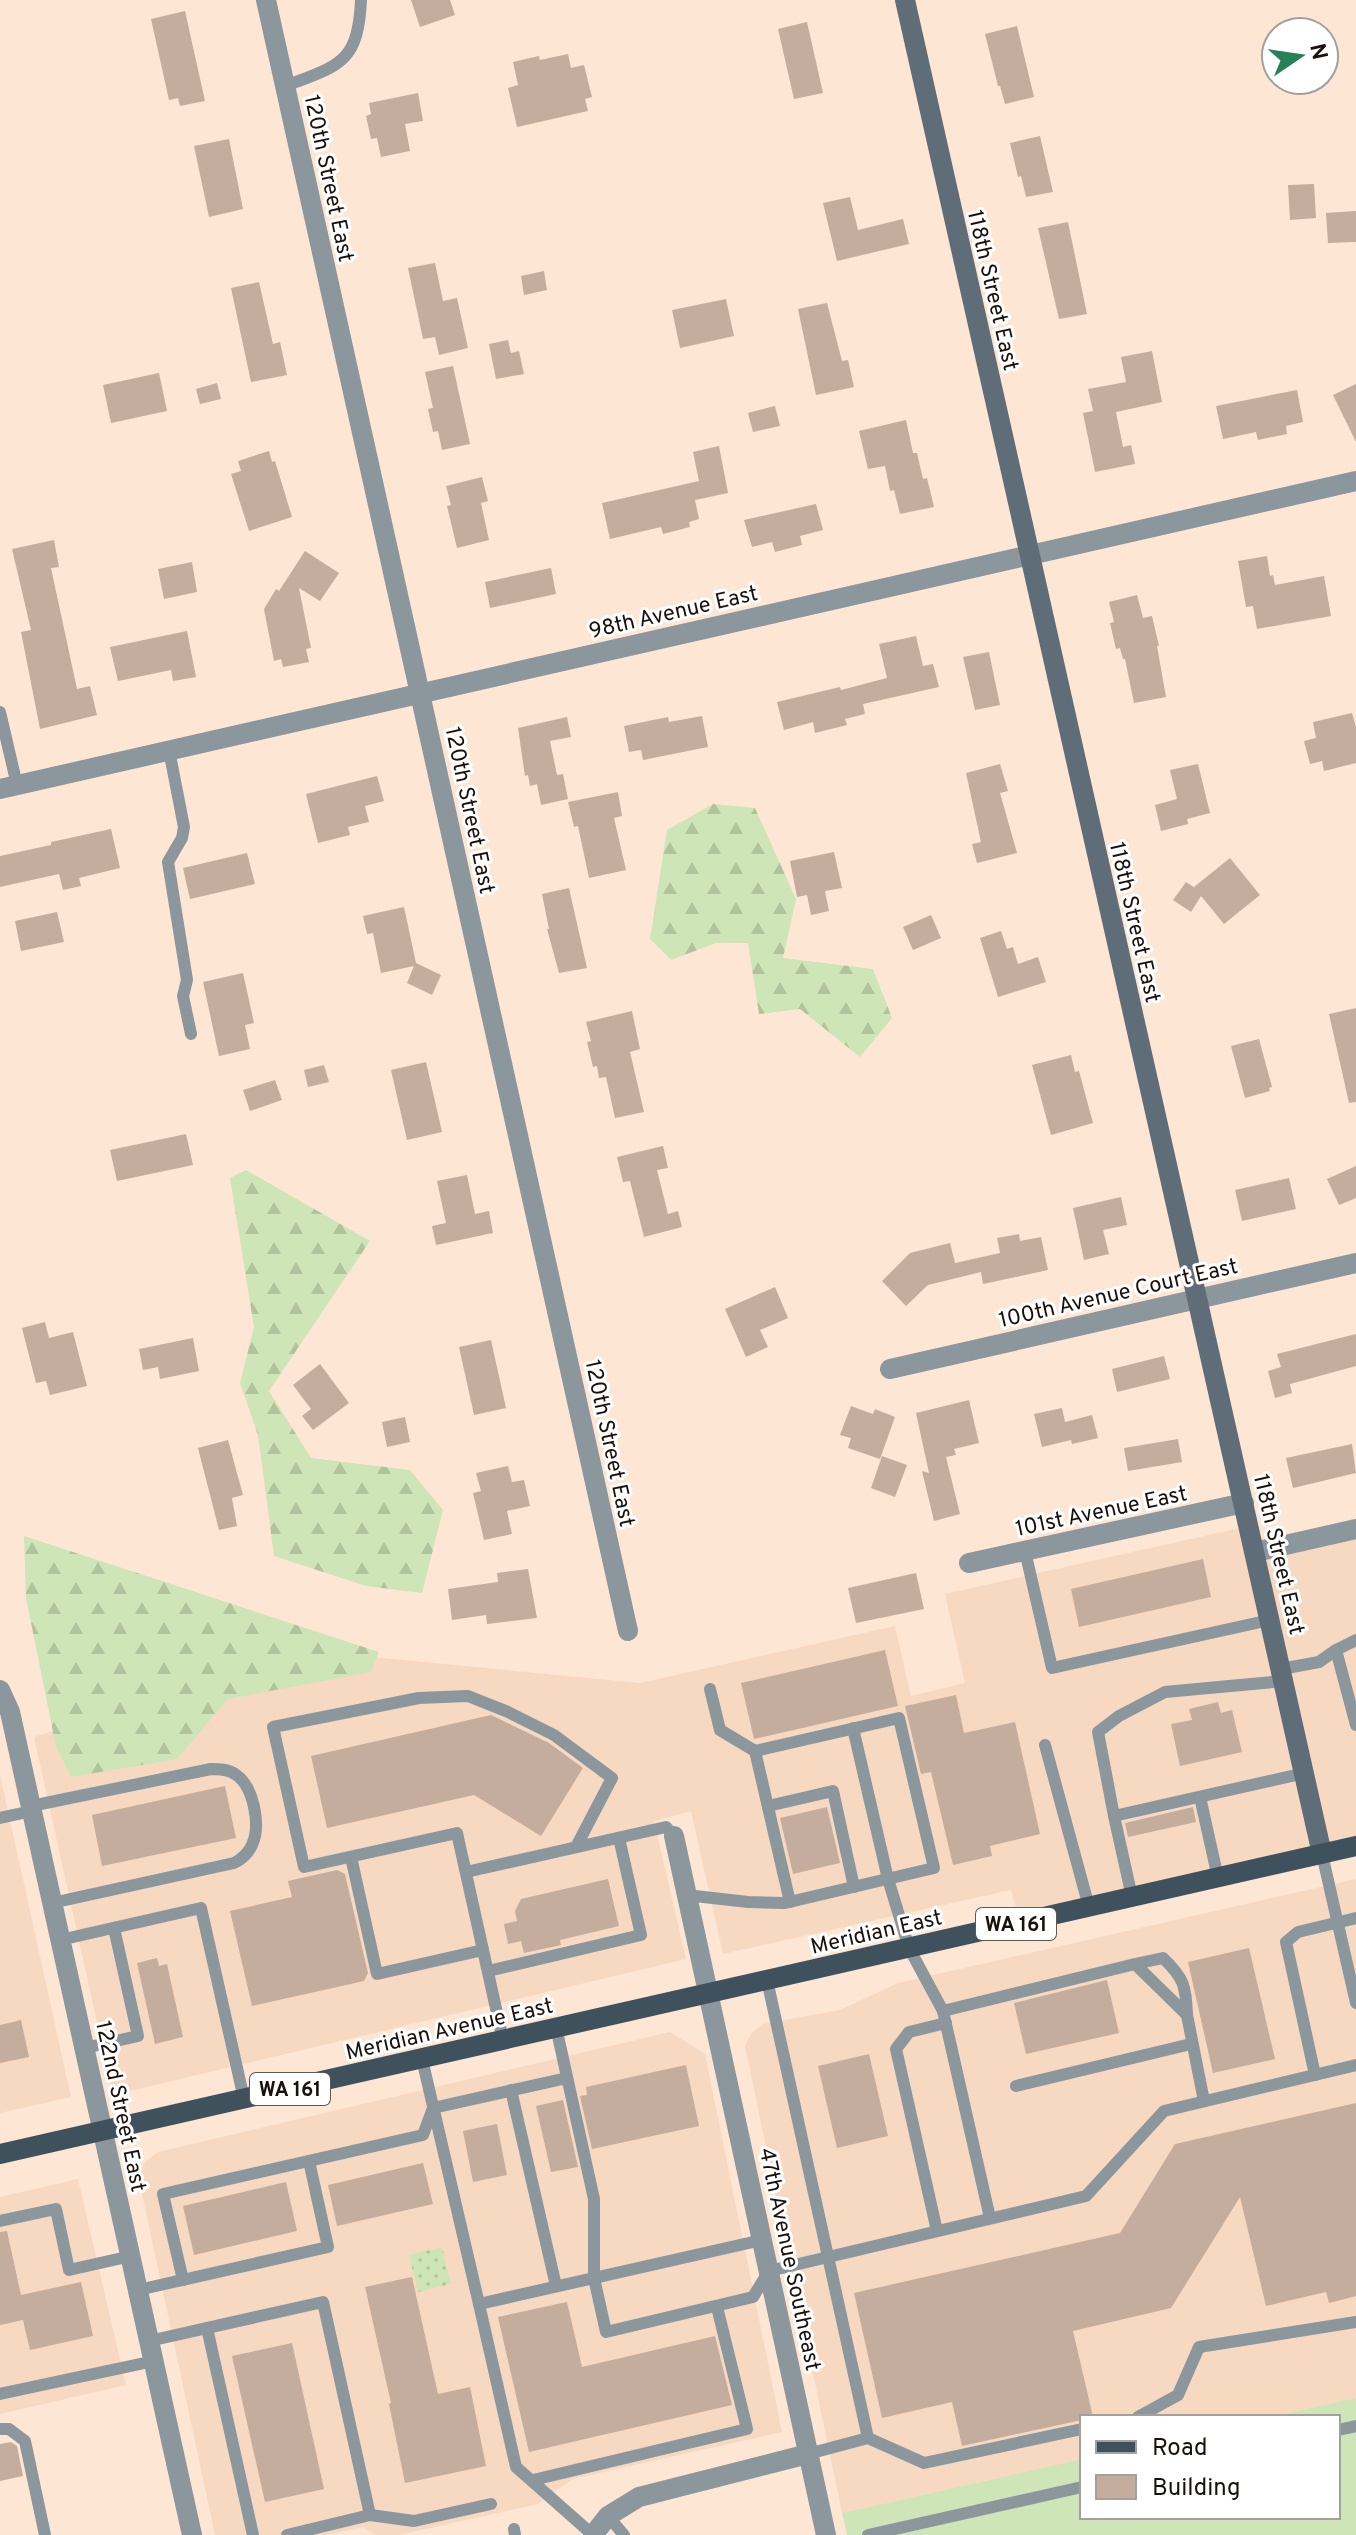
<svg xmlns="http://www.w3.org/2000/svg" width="1356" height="2535" viewBox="0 0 1356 2535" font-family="Overpass,sans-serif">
<defs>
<pattern id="green-dots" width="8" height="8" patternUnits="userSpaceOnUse" patternTransform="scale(2)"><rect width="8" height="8" fill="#cee5b7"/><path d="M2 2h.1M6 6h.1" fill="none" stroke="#b0c39c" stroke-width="1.8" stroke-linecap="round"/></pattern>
<pattern id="forest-firs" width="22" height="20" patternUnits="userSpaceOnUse" patternTransform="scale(2)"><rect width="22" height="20" fill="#cee5b7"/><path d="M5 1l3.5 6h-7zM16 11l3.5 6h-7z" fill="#b0c39c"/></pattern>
</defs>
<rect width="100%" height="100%" fill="#fee6d4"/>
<!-- built -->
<g fill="#f7d9c1">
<path d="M1356 1519V1846L1020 1923 1011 1890 723 1954 691 1811 654 1821 686 1959 113 2095 34 1737 268 1661 321 1652 640 1683 895 1626 911 1696 965 1683 945 1594 1258 1524 1261 1540Z"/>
<path d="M0 1775 71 2097 0 2113Z"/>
<path d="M1356 1879V2398L1270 2417H1082V2459L842 2513 745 2046 751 2034 763 2024 840 2010 898 1983Z"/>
<path d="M670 2032 705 2054 782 2432 573 2479 538 2504 399 2535H375L363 2527 327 2535H215L138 2175 146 2161 158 2152Z"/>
<path d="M78 2179 126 2385 0 2414V2197Z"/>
</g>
<!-- green -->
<path fill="url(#green-dots)" d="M442 2247 451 2284 418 2292 409 2255Z"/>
<!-- forest -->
<g fill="url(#forest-firs)">
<path d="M713 804 755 808 796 899 783 958 873 969 892 1018 860 1057 800 1009 759 1014 748 943H716L671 960 650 939 667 830Z"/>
<path d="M246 1170 370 1241 269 1391 311 1458 410 1470 443 1510 422 1593 366 1586 274 1556 258 1435 240 1383 254 1327 230 1178Z"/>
<path d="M24 1536 379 1652 371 1672 228 1699 177 1759 71 1777 56 1747 26 1598Z"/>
</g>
<!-- pitch -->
<path fill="#cee5b7" d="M1356 2398V2535H847L842 2513 1082 2459V2517H1338V2417H1270Z"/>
<!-- building -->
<g fill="#c4ad9c">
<path d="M411 0H450L455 15 420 27Z"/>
<path d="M185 11 205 101 180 106 178 98 169 100 151 19Z"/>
<path d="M807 22 823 93 794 99 778 29Z"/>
<path d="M1017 26 1034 97 1005 104 1000 86H998L985 34Z"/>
<path d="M568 54 571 68 584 65 592 97 585 99 588 111 517 127 508 88 518 85 513 62 539 56 540 60Z"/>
<path d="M418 93 423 121 405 124 410 151 381 157 377 138 371 139 366 116 371 114 369 103Z"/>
<path d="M1040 136 1053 192 1026 197 1021 176 1018 177 1010 143Z"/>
<path d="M229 139 243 209 209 217 194 146Z"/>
<path d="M1314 184 1316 218 1290 220 1288 185Z"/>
<path d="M850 197 858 230 903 219 909 244 837 261 823 203Z"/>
<path d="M1356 211V242L1328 243 1326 213Z"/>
<path d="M1068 222 1087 314 1059 319 1038 228Z"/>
<path d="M435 263 443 301 457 298 468 348 439 355 435 337 423 339 408 268Z"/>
<path d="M544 271 547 290 524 295 521 276Z"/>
<path d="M259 282 273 344 280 342 287 375 251 382 231 288Z"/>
<path d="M726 299 734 336 680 348 672 310Z"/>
<path d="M827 303 842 361 848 360 854 387 816 395 798 309Z"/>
<path d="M508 340 511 353 519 351 524 374 496 379 489 344Z"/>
<path d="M1152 351 1162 402 1116 412 1123 447 1131 445 1135 464 1095 472 1083 413 1093 411 1088 389 1126 382 1121 357Z"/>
<path d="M453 366 470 444 442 450 438 431 433 432 428 409 433 408 425 372Z"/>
<path d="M159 373 167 411 111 423 103 385Z"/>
<path d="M217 383 221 399 200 404 196 389Z"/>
<path d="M1356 384V442L1333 395Z"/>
<path d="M1297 390 1303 422 1286 426 1287 434 1258 440 1256 432 1223 439 1216 406Z"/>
<path d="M775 406 780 426 753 432 748 413Z"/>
<path d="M906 420 913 453H917L923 479 927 478 934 507 900 514 894 490 890 491 885 466 868 469 859 431Z"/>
<path d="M719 446 728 493 695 500 699 519 689 522 690 527 663 534 661 527 610 539 602 503 699 481 693 452Z"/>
<path d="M269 451 272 462 275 461 292 517 249 531 231 474 241 471 238 461Z"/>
<path d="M482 477 488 501 481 503 489 540 457 548 447 506 451 505 446 486Z"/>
<path d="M816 504 823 530 800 536 802 545 775 552 772 542 752 547 744 520Z"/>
<path d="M54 540 59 567 51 568 77 689 90 686 97 715 40 729 21 632 31 630 12 549Z"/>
<path d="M305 551 339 573 320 601 299 588 311 648 306 649 309 662 283 667 281 659 274 661 264 609 276 589 279 591Z"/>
<path d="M1267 556 1270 576 1273 575 1275 585 1324 576 1331 616 1257 629 1253 606 1246 607 1238 561Z"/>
<path d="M192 562 197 592 164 599 158 569Z"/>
<path d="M551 568 556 594 490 608 485 582Z"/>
<path d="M1137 595 1143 618 1152 616 1159 646H1157L1166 697 1134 703 1125 659H1123L1120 648 1116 649 1110 623 1114 622 1109 602Z"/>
<path d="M187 631 196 677 173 681 171 670 118 681 110 647Z"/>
<path d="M916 636 923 666 933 664 939 687 863 704 865 714 845 719 847 725 815 733 813 722 784 730 777 702 840 687 841 690 887 678 879 644Z"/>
<path d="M989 652 1000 705 975 710 963 657Z"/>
<path d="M1352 713 1356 727V763L1324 771 1322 761 1310 764 1304 741 1316 738 1313 722Z"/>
<path d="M702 716 708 747 643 760 641 750 629 752 624 726 668 717 669 722Z"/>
<path d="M567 717 571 737 550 741 557 775 563 774 568 799 541 805 537 784 530 786 528 775 525 776 518 728Z"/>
<path d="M1000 764 1008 791 1000 793 1017 853 977 863 972 844 981 842 966 773Z"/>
<path d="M1198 764 1210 813 1187 819 1188 824 1161 831 1155 805 1177 799 1170 770Z"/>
<path d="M377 776 384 801 365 806 369 822 348 827 350 835 318 843 306 794Z"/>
<path d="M618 792 622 816 614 818 626 870 589 878 578 826 574 827 568 802Z"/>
<path d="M111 829 120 868 79 878 81 886 63 890 59 874 0 887V856L51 845V842Z"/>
<path d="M834 852 842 888 825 891 829 911 811 915 807 895 797 897 790 861Z"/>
<path d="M247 853 255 884 190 899 183 868Z"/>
<path d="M1230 858 1260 895 1224 924 1201 896 1191 912 1173 900 1186 882 1195 888 1194 887Z"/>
<path d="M569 888 587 968 559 973 547 929H549L542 894Z"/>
<path d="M404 907 416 963 441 975 432 995 407 983 414 966 381 973 373 933 367 934 363 916Z"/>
<path d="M57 912 64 942 21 951 15 921Z"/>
<path d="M931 915 941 938 913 950 903 927Z"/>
<path d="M1001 931 1007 949 1013 947 1018 964 1038 957 1046 982 998 997 980 938Z"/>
<path d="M243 973 254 1023 245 1025 250 1049 219 1056 203 982Z"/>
<path d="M1356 1008V1102L1349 1103 1329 1014Z"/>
<path d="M632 1011 640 1049 630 1052 644 1112 615 1118 606 1077 599 1078 597 1066 593 1067 587 1042 591 1041 586 1022Z"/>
<path d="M1259 1039 1272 1087 1269 1088 1270 1091 1245 1098 1231 1046Z"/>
<path d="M1071 1055 1075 1072 1079 1071 1093 1123 1051 1135 1032 1065Z"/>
<path d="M426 1062 442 1132 407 1140 391 1070Z"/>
<path d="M324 1065 329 1082 308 1087 304 1070Z"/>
<path d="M275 1080 282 1100 250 1111 243 1090Z"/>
<path d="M186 1134 193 1165 117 1181 110 1150Z"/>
<path d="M663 1146 668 1168 657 1170 668 1214 678 1211 682 1227 644 1237 630 1181 623 1182 617 1157Z"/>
<path d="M1356 1166V1198L1339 1205 1327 1179Z"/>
<path d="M467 1175 475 1214 489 1211 493 1233 436 1245 432 1226 446 1223 437 1181Z"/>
<path d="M1289 1178 1296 1209 1242 1221 1235 1190Z"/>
<path d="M1121 1197 1127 1225 1103 1230 1109 1254 1084 1260 1073 1208Z"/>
<path d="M1019 1234 1020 1241 1041 1237 1048 1270 983 1284 981 1272 928 1285 906 1306 882 1281 910 1253 950 1243 955 1263 1000 1253 997 1238Z"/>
<path d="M775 1287 788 1318 760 1330 768 1347 746 1357 725 1309Z"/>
<path d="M45 1322 49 1338 73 1332 87 1386 50 1395 46 1381 36 1383 22 1328Z"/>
<path d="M1356 1334V1366L1290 1384 1292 1393 1275 1398 1268 1371 1281 1367 1277 1354Z"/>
<path d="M193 1338 199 1371 160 1379 158 1367 143 1370 139 1349Z"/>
<path d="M491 1340 506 1408 474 1415 459 1347Z"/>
<path d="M1164 1356 1170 1379 1117 1392 1112 1369Z"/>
<path d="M320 1364 349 1403 313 1430 302 1416 311 1409 293 1385Z"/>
<path d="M969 1400 979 1443 954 1449 956 1455 946 1457 960 1514 934 1521 922 1471 929 1473 916 1413Z"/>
<path d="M851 1406 873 1414 875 1409 895 1417 880 1459 848 1448 851 1438 840 1435Z"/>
<path d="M1062 1408 1065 1422 1092 1415 1098 1438 1072 1444 1071 1440 1042 1447 1034 1414Z"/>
<path d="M405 1417 410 1442 387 1447 382 1422Z"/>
<path d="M1178 1439 1182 1462 1128 1471 1124 1448Z"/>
<path d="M228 1440 243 1495 232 1498 237 1526 219 1530 198 1448Z"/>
<path d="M1352 1444 1356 1473 1293 1488 1286 1458Z"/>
<path d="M882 1456 907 1465 895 1497 871 1488Z"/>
<path d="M508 1466 512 1482 524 1480 530 1506 507 1511 512 1534 484 1540 473 1493 481 1491 476 1473Z"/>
<path d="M1203 1559 1211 1597 1079 1627 1071 1589Z"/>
<path d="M528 1569 537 1618 487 1624 486 1615 452 1620 448 1589 498 1582 497 1573Z"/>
<path d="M916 1573 924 1609 856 1623 848 1588Z"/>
<path d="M885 1650 898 1706 754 1739 741 1683Z"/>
<path d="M956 1695 964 1733 1015 1722 1040 1834 990 1846 992 1856 953 1865 931 1772 921 1774 905 1706Z"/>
<path d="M1218 1702 1221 1713 1232 1710 1242 1752 1180 1766 1171 1724 1192 1720 1189 1709Z"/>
<path d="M491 1715 549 1743 583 1768 541 1836 474 1795 327 1828 311 1756Z"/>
<path d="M225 1786 236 1838 102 1866 92 1815Z"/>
<path d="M827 1807 840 1863 793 1874 780 1818Z"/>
<path d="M1193 1807 1196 1822 1128 1837 1125 1823Z"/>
<path d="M337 1870 345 1874 368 1973 364 1981 252 2006 230 1911 292 1897 288 1881Z"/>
<path d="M608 1879 619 1926 560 1940 561 1945 524 1953 521 1941 508 1944 504 1924 517 1921 515 1911 521 1899Z"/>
<path d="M1249 1948 1275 2059 1213 2073 1188 1962Z"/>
<path d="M157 1958 159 1966 167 1964 183 2037 155 2044 137 1963Z"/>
<path d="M1107 1980 1119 2033 1026 2054 1014 2003Z"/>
<path d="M21 2020 29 2057 0 2063V2025Z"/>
<path d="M869 2054 888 2136 837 2148 818 2066Z"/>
<path d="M686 2065 699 2126 592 2149 580 2096 587 2095 586 2087Z"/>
<path d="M563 2100 578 2167 551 2172 536 2106Z"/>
<path d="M1356 2103V2296L1329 2303 1326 2292 1266 2306 1240 2197 1171 2308 1073 2331 1093 2417H1082V2420L962 2446 952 2402 882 2418 854 2293 1120 2233 1175 2144Z"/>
<path d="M497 2124 507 2175 473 2182 463 2131Z"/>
<path d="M423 2163 433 2204 337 2226 328 2185Z"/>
<path d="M286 2182 297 2231 194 2255 183 2206Z"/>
<path d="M7 2231 21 2295 81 2282 93 2336 30 2350 23 2320 0 2325V2232Z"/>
<path d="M412 2277 438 2394 470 2387 486 2466 405 2483 389 2404 391 2403 365 2287Z"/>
<path d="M567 2302 582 2367 715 2336 732 2405 529 2452 498 2317Z"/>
<path d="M292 2343 324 2489 265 2502 232 2356Z"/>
<path d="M11 2442 17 2446 23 2476 0 2481V2444Z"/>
</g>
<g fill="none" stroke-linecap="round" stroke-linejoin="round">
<!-- lane -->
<g stroke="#8b969d" stroke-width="12">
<path d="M286 86C339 65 358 64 361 0"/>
<path d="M0 712 17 785"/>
<path d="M169 750 184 827 182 838 168 862 187 980 183 996 191 1034"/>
<path d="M1025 1551 1052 1668 1270 1620"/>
<path d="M1336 1650 1356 1725"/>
<path d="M1281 1669 1319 1662 1336 1650 1356 1640"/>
<path d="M1284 1681 1165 1692 1119 1716 1098 1732 1114 1816 1305 1773"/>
<path d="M853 1728 888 1879 909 1948 943 2011 990 2218"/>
<path d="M1045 1745 1089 1907"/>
<path d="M755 1751 790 1902"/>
<path d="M1200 1797 1218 1878"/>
<path d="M31 1806 211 1769C219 1769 228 1769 235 1774 254 1786 261 1826 252 1845 248 1854 242 1859 234 1863L52 1903"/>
<path d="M768 1806 833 1791 854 1887"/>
<path d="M1114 1816 1132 1897"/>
<path d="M0 1818 32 1811"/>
<path d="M1322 1854 1356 2003"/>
<path d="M351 1857 377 1974 483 1950"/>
<path d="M466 1872 666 1827 674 1836"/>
<path d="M686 1895 748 1902 785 1903 934 1868 899 1718 755 1751 720 1730 710 1689"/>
<path d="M60 1940 201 1908 244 2099"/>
<path d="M1135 1964 1163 1958C1184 1978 1186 1986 1187 2015"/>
<path d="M488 1971 641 1935 619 1838"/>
<path d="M767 1980 868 2438"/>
<path d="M943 2011 1135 1964 1187 2015 1204 2101"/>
<path d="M556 2027 594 2199V2278L606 2332 753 2297 769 2271 1086 2196 1164 2111 1356 2065"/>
<path d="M503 2040 457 1833 304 1867 273 1727 419 1698 468 1696 508 1712 554 1735 612 1778 576 1847"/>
<path d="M85 2048 138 2036 114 1928"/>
<path d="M422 2059 479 2304"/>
<path d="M1315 2075 1286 1942 1298 1932 1356 1918"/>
<path d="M1016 2086 1191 2044"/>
<path d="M511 2090 556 2286"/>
<path d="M0 2221 56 2209 69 2270 131 2256"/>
<path d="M937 2231 896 2049 909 2032 946 2023"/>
<path d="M183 2280 163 2194 423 2135 433 2108 567 2078"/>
<path d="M138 2290 328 2247 309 2161"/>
<path d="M207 2328 253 2535"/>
<path d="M149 2341 323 2302 370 2515"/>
<path d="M0 2394 154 2361"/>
<path d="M1138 2417 1178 2395 1199 2347 1356 2322"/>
<path d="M0 2429H9L25 2441 45 2535"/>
<path d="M1338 2430 1356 2426"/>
<path d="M808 2454 868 2438 924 2463 1082 2429"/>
<path d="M533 2480 747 2429 717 2307"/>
<path d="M608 2516 624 2535"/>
<path d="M514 2529 515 2535"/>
<path d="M287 2535 370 2515 414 2521 491 2504"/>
<path d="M593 2535 516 2467 479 2304 762 2240"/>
<path d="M868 2535 1082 2487"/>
</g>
<!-- street -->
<g stroke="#8b969d" stroke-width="20">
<path d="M266 0 628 1631"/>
<path d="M0 789 1356 481"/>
<path d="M890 1369 1356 1263"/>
<path d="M1255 1552 1356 1529"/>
<path d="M969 1563 1244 1503"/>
<path d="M0 1690 10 1712 192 2535"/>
<path d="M674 1836 826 2535"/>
<path d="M593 2535 608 2516 639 2497 808 2454"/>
</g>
<!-- secondary -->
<path stroke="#5e6d77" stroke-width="20" d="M905 0 1322 1854"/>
<!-- primary -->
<path stroke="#3e515d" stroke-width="20" d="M0 2154 1356 1846"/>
</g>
<g text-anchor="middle" stroke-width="6" stroke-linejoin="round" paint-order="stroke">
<!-- shield labels -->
<g fill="#fff" stroke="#5e5854" stroke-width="2">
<rect x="976" y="1908" width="80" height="32" rx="6"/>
<rect x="250" y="2073" width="80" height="32" rx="6"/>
</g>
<g font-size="20" font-weight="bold" fill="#19110b">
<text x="1016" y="1931">WA 161</text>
<text x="290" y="2096">WA 161</text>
</g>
<!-- street labels -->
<g font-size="22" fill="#19110b" stroke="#fff">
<text transform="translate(330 178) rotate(78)" y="8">120th Street East</text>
<text transform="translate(994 290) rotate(77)" y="8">118th Street East</text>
<text transform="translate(673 611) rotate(-13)" y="8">98th Avenue East</text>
<text transform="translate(471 810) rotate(78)" y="8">120th Street East</text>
<text transform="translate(1136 922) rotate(77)" y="8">118th Street East</text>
<text transform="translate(1118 1292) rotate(-13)" y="8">100th Avenue Court East</text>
<text transform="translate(611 1443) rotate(78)" y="8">120th Street East</text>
<text transform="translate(1101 1510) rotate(-12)" y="8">101st Avenue East</text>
<text transform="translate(1280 1554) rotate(77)" y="8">118th Street East</text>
<text transform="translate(876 1931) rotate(-13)" y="8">Meridian East</text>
<text transform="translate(449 2028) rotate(-13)" y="8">Meridian Avenue East</text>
<text transform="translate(122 2106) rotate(78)" y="8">122nd Street East</text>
<text transform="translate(791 2259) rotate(78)" y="8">47th Avenue Southeast</text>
</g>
</g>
<!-- legend -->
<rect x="1080" y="2415" width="260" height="104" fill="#ffffff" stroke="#a3a09d" stroke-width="2"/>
<rect x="1096" y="2441" width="40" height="12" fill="#3e515d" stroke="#a3a09d" stroke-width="2"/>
<text x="1152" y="2455" font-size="24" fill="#19110b">Road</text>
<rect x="1096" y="2475" width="40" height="24" fill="#c4ad9c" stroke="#a3a09d" stroke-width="2"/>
<text x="1152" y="2495" font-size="24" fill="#19110b">Building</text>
<!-- north arrow -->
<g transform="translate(1300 56) rotate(77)"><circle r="38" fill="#ffffff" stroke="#a3a09d" stroke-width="2"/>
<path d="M0-6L14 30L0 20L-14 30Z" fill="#268157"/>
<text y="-12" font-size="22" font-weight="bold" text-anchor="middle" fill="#19110b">N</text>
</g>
</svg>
